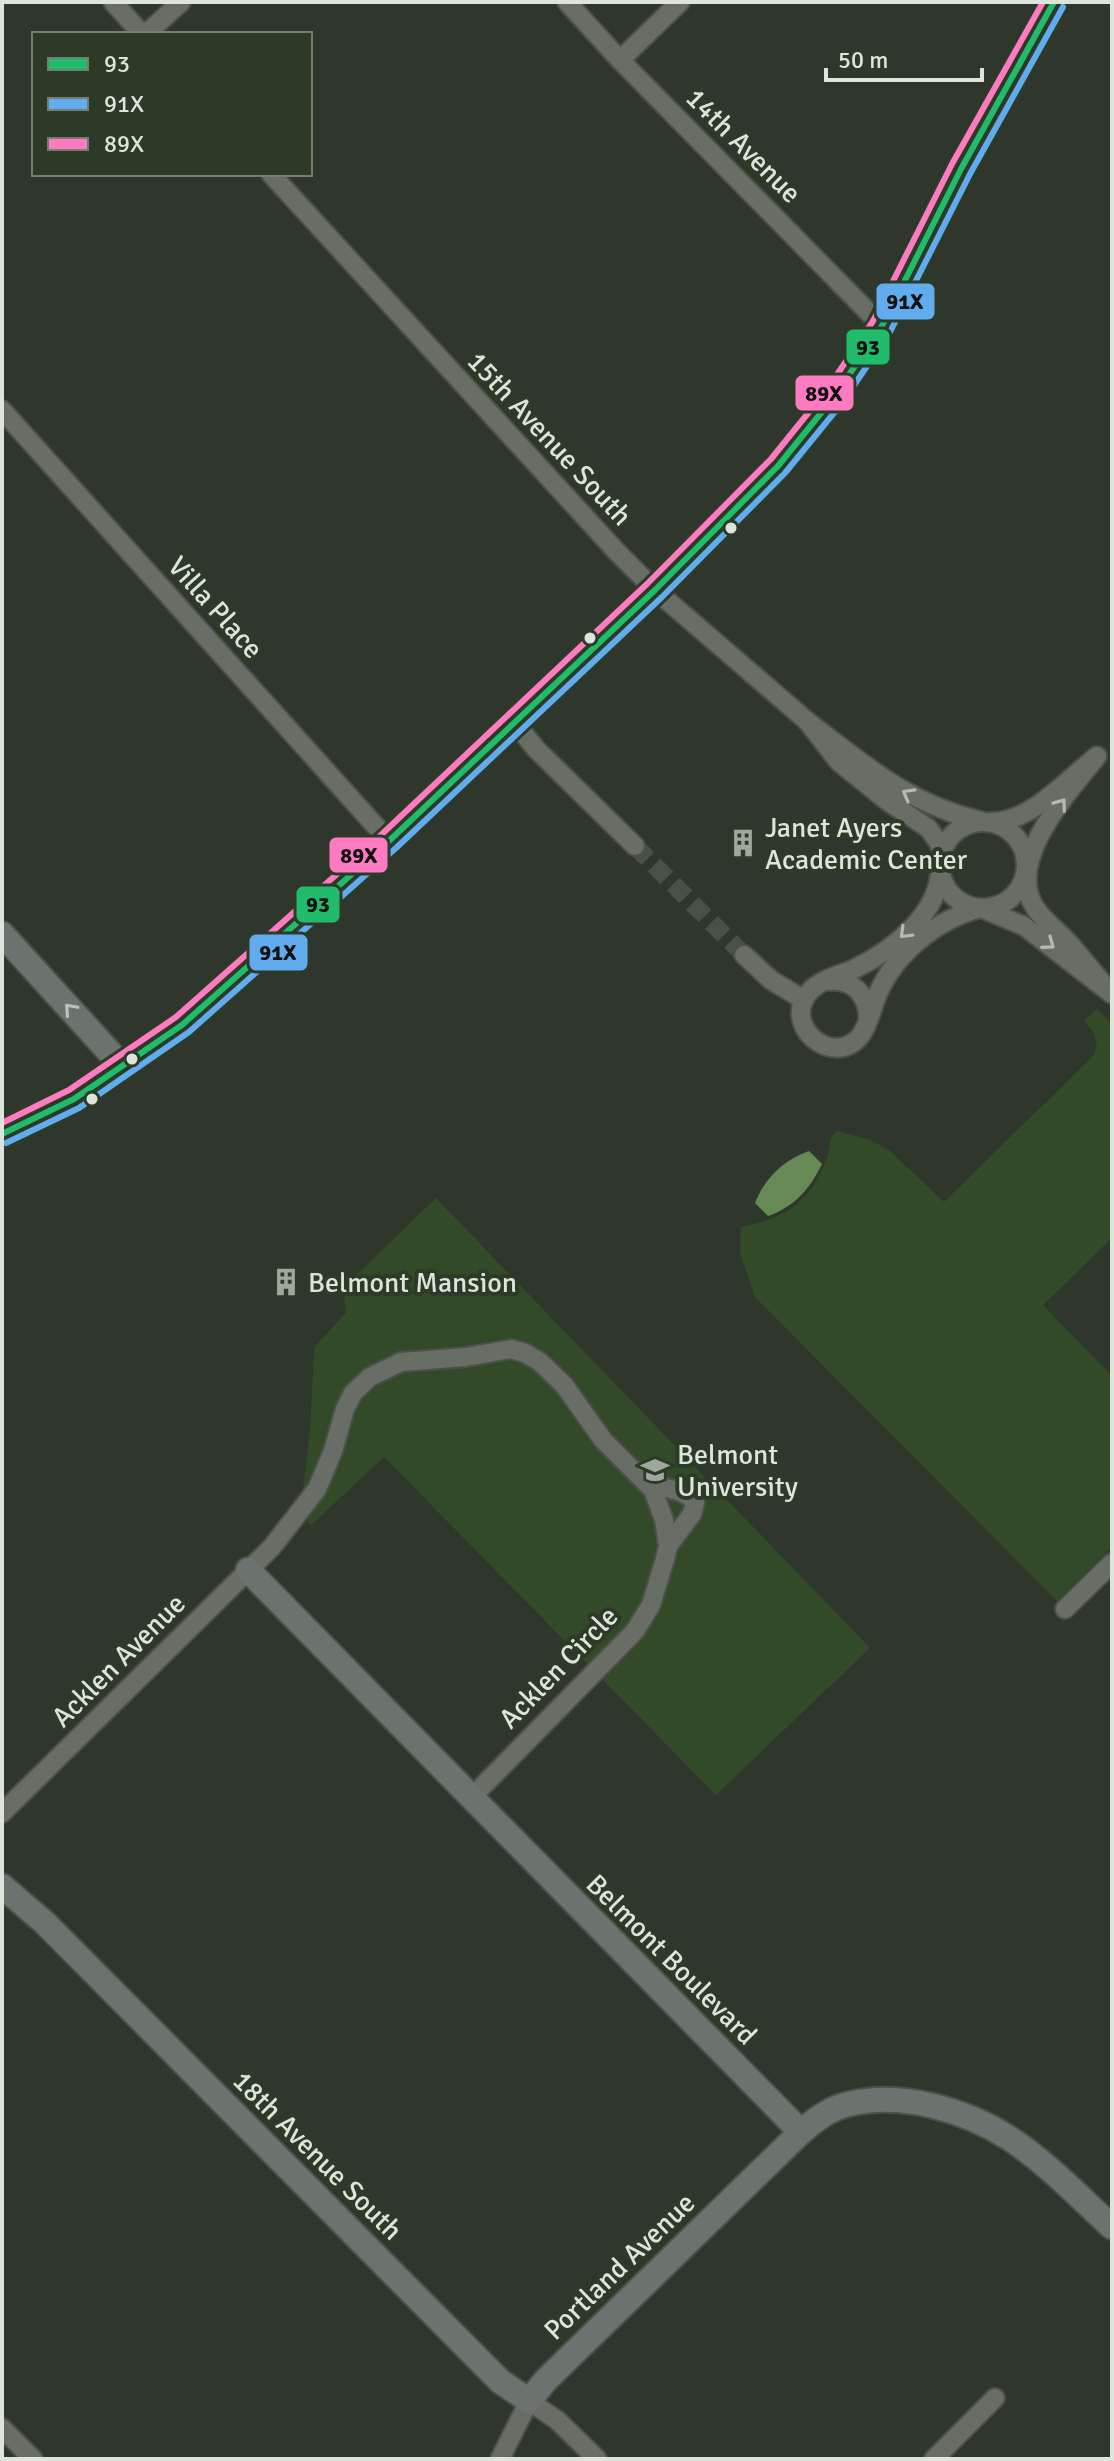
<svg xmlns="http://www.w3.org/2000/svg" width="1114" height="2461" viewBox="0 0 1114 2461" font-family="Signika,sans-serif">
<rect width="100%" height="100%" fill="#2f362c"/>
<!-- green -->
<g fill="#334a29">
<path d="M1097 1009 1112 1024V1238L1043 1305 1112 1376V1547L1057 1601 755 1297 740 1253 741 1227C786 1217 809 1204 826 1160 830 1149 828 1140 836 1131L868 1139 889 1150 944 1202 1093 1056C1101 1042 1094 1032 1084 1021Z"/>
<path d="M436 1198 870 1648 716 1795 384 1457 311 1525 300 1512 310 1433 314 1347 346 1313 343 1288Z"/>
</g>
<!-- water -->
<path fill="#658a55" d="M809 1151 822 1164C810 1189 794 1207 768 1216L755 1203C765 1178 783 1160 809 1151Z"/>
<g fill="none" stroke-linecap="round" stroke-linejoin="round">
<!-- street-tunnel -->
<path stroke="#495046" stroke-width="18" stroke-dasharray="18 9" stroke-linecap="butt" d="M635 846 744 955"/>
<defs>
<g id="street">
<path d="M113 2 142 34"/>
<path d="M567 2 620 60 882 326"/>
<path d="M146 34 181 2"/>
<path d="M620 60 680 2"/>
<path d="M271 174 617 552 655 590 807 721"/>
<path d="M2 410 389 841"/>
<path d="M515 723 536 749 635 846"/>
<circle cx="983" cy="865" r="43"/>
<path d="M942 853 939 843 928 828 886 800 839 762 807 721C864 765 910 805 981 821"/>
<path d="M940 867C941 913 892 951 854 969 840 975 822 979 811 990 778 1023 833 1071 861 1035 868 1025 871 1012 875 1001 891 956 936 919 981 908L1024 926 1112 994C1097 977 1083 959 1068 942 1057 930 1043 921 1034 906 1006 858 1069 792 1097 756 1068 779 1030 823 991 822"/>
<path d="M744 955 771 980 804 1000"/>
<path d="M828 981C853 978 869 996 868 1020"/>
<path d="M648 1484C664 1489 685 1488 695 1503L692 1514 668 1546"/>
<path d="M1065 1609 1112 1563"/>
<path d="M2 1813 272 1547 317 1489 333 1451 345 1409 353 1393 370 1377 401 1362 466 1357 511 1349 525 1353 540 1362 564 1385 603 1440 653 1490 664 1520 668 1546 665 1559 651 1605 635 1631 471 1798"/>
<path d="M2 2428 33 2459"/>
<path d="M500 2459 529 2401 557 2420 597 2459"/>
<path d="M934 2459 995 2398"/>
</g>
<g id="secondary">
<path d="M2 934 123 1067"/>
<path d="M2 1134 74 1099 182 1025 389 841 655 590 778 466 834 397 882 326 961 169 1054 2"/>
<path d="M248 1570 801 2132"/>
<path d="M2 1886 45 1923 500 2381 529 2401 546 2380 801 2132C815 2120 830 2108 849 2104 901 2091 965 2110 1009 2138 1046 2162 1079 2197 1112 2227"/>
</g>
</defs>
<!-- street casing -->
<use href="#street" stroke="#4b5149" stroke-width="22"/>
<!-- secondary casing -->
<use href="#secondary" stroke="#4b5149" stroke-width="28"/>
<!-- street -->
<use href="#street" stroke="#686d66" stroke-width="18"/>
<!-- secondary -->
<use href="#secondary" stroke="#6c726d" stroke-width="24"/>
<defs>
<path id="bus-1" d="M2 1134 74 1099 182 1025 389 841 655 590 778 466 834 397 882 326 961 169 1054 2"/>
<path id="bus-2" d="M6 1143 79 1108 189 1032 396 848 662 597 785 473 842 403 890 332 970 174 1063 7"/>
<path id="bus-3" d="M2 1123 69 1090 176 1017 382 834 648 583 771 459 826 391 873 321 952 164 1043 2"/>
</defs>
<!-- bus-1 casing -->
<use href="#bus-1" stroke="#2d3a28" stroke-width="12"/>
<!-- bus-2 casing -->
<use href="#bus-2" stroke="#2d3a28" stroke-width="12"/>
<!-- bus-3 casing -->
<use href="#bus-3" stroke="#2d3a28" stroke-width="12"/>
<!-- bus-1 -->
<use href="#bus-1" stroke="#20bc6c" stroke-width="6"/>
<!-- bus-2 -->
<use href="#bus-2" stroke="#60acee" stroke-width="6"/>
<!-- bus-3 -->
<use href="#bus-3" stroke="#fe7ac1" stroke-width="6"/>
</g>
<!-- one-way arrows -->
<defs><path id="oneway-chevron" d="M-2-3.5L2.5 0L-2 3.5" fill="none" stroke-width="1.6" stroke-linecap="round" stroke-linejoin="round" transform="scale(2)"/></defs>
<g stroke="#b4bbb1">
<use href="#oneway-chevron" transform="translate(908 794) rotate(-150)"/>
<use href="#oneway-chevron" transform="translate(1061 804) rotate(-54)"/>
<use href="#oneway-chevron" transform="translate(905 933) rotate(135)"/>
<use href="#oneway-chevron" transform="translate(1049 944) rotate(36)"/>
</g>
<use stroke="#bbc2b9" href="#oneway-chevron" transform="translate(70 1009) rotate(-132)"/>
<!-- icons -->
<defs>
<symbol id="building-bare" viewBox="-9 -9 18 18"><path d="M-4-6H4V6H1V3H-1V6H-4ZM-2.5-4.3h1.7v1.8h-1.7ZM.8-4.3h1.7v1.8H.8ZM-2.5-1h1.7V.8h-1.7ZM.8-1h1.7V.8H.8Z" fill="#a0a89d" stroke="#2d3a28" stroke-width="2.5" paint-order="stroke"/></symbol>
<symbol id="university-bare" viewBox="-9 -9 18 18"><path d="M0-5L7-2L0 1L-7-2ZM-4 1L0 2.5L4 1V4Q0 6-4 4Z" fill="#a0a89d" stroke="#2d3a28" stroke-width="2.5" paint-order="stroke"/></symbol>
</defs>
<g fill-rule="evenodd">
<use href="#building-bare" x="723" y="823" width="40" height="40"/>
<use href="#building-bare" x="266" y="1262" width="40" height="40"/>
<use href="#university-bare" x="635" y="1450" width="40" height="40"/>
</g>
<!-- markers -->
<g fill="#dde5da" stroke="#2d3a28" stroke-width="3">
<circle cx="731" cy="528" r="7"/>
<circle cx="590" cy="638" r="7"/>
<circle cx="132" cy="1059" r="7"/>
<circle cx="92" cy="1099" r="7"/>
</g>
<g text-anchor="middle" stroke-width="8" stroke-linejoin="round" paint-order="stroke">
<!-- street labels -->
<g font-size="28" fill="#dde5da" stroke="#2d3a28">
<text transform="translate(744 145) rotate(45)" y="10">14th Avenue</text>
<text transform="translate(550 438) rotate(47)" y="10">15th Avenue South</text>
<text transform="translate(216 607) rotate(48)" y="10">Villa Place</text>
<text transform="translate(118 1660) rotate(-45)" y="10">Acklen Avenue</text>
<text transform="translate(558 1667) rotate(-46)" y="10">Acklen Circle</text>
<text transform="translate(672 1959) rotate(45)" y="10">Belmont Boulevard</text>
<text transform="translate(318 2155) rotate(45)" y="10">18th Avenue South</text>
<text transform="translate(619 2266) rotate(-44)" y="10">Portland Avenue</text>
</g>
<!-- poi labels -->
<g font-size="28" fill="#dde5da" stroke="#2d3a28" text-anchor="start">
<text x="765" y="837">Janet Ayers<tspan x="765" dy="32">Academic Center</tspan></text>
<text x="308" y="1292">Belmont Mansion</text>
<text x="677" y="1464">Belmont<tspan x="677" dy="32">University</tspan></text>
</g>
</g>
<g stroke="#2d3a28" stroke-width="3">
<rect x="875" y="282" width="61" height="39" rx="8" fill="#60acee"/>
<rect x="845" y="328" width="46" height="38" rx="8" fill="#20bc6c"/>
<rect x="794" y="374" width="61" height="38" rx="8" fill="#fe7ac1"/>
<rect x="328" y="836" width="61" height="38" rx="8" fill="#fe7ac1"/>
<rect x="295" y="885" width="46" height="39" rx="8" fill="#20bc6c"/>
<rect x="248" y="933" width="61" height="39" rx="8" fill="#60acee"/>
</g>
<g font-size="22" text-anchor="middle" font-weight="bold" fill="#111">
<text x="905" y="309">91X</text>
<text x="868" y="355">93</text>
<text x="824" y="401">89X</text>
<text x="359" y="863">89X</text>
<text x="318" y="912">93</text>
<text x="278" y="960">91X</text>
</g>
<!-- border -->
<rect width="1114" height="2461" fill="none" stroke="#dde5da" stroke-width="8"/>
<!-- legend -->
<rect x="32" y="32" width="280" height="144" fill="#2d3a28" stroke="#737e6f" stroke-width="2"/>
<rect x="48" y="58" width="40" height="12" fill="#20bc6c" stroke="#737e6f" stroke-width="2"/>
<text x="104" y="72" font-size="24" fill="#dde5da">93</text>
<rect x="48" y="98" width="40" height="12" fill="#60acee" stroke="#737e6f" stroke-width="2"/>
<text x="104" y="112" font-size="24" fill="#dde5da">91X</text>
<rect x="48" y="138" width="40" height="12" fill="#fe7ac1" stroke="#737e6f" stroke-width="2"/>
<text x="104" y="152" font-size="24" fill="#dde5da">89X</text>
<!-- scale -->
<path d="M826 68v12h156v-12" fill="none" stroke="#dde5da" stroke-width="4"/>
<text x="838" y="68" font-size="24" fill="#dde5da" stroke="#2d3a28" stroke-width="6" paint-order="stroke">50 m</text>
</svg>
